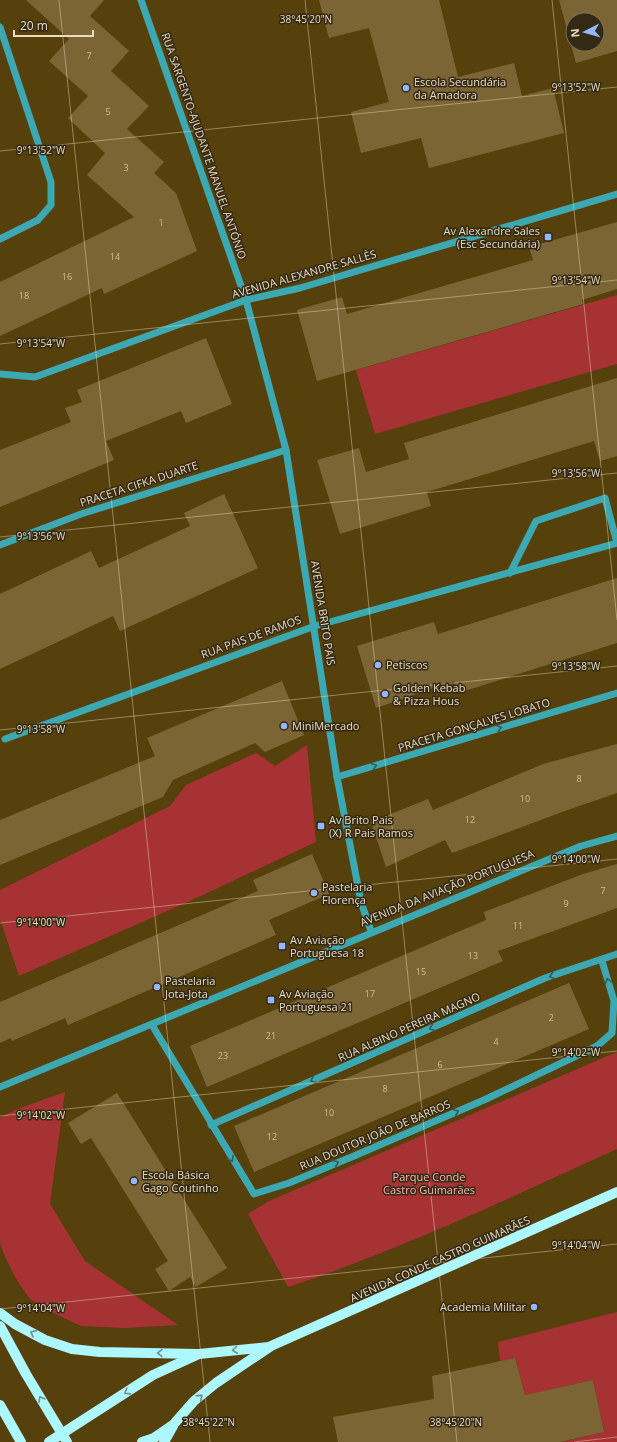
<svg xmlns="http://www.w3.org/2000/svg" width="617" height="1442" viewBox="0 0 617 1442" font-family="'Open Sans',sans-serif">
<rect width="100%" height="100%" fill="#56400b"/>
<!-- green -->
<g fill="#a73233">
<path d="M617 295V364L375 434 356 370Z"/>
<path d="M307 745 316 842 190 901 19 976 0 919V890L170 806 186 785 256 753 275 766Z"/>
<path d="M617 1052V1149C509 1198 401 1250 288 1287L248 1214 269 1201Z"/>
<path d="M65 1092 50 1204 85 1261 178 1325 124 1328 81 1326 47 1310 30 1299 18 1282 5 1257 0 1243V1118L15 1110Z"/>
<path d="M617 1312V1442H562L604 1432 593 1380 525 1395 515 1358 500 1361 498 1342Z"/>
</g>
<!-- building -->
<g fill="#7c6534" fill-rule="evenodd">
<path d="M26 0H104L90 16 129 51 111 71 149 106 127 129 164 162 154 173 176 193 197 251 104 294 102 288 0 336V282L134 217 87 175 105 153 68 118 88 96 49 61 69 39Z"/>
<path d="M319 0H439L458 77 514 63 522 96 553 88 564 133 429 168 421 138 361 153 351 112 389 102 369 28 329 38Z"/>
<path d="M559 0H617V51L576 63ZM573 20H597V44H573Z"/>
<path d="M617 222V289L582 300 583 304 317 381 297 310 342 297 347 314 533 260 529 247Z"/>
<path d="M206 338 232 404 186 423 181 411 106 441 114 460 0 507V450L71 422 65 408 82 402 77 390Z"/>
<path d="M617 378V456L600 461 594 441 427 492 431 506 340 534 317 460 359 448 366 472 409 459 404 443Z"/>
<path d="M224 494 258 568 120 631 113 616 0 669V594L91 551 99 568 190 526 184 513Z"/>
<path d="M617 578V643L458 693 454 681 376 708 357 646 434 622 438 634Z"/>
<path d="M282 681 304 735 265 752 255 743 173 780 163 797 0 865V820L155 756 147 738Z"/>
<path d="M617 744V793L562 812 452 853 445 840 386 867 371 822 428 799 433 810 543 764Z"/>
<path d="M312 854 329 894 269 920 276 935 68 1025 65 1018 12 1041 11 1038 0 1043V1002L258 891 253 880Z"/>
<path d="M617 864V908L498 951 503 961 207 1087 190 1046 486 920 484 912 583 874Z"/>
<path d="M569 983 589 1029 254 1172 234 1126Z"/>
<path d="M117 1093 227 1268 196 1287 190 1277 169 1291 155 1269 168 1261 91 1138 81 1144 68 1123Z"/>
<path d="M515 1358 525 1395 593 1380 604 1432 560 1442H338L333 1417 434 1399 432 1376Z"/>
</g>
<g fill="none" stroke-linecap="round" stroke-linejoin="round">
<!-- minor -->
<g stroke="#3ca8b2" stroke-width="7">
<path d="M141 0 246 300 286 450 337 777 361 902 371 931"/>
<path d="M0 27 51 182V205L38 220 0 239"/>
<path d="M0 374 35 377 246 300 300 288 617 194"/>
<path d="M0 545 81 514 286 450"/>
<path d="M5 739 315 626 617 543 605 498 536 521 510 573"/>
<path d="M337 777 617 693"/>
<path d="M152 1025 254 1194 289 1183 354 1156 484 1100 597 1046 612 1033 614 1001 602 961"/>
<path d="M0 1087C194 1007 387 925 581 846L617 836"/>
<path d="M211 1125 545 978 617 954"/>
</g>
<!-- major -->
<g stroke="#adf7ff" stroke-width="10">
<path d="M0 1313 15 1324 45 1340 72 1349 100 1352 197 1354"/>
<path d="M0 1326 26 1374 67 1442"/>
<path d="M0 1405 21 1442"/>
<path d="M49 1442 153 1375 199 1354 269 1347"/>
<path d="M142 1442 154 1438 173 1425 194 1401 216 1383 271 1346 617 1192"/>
<path d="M164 1442 173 1426"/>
</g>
</g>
<!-- one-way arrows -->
<defs><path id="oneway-chevron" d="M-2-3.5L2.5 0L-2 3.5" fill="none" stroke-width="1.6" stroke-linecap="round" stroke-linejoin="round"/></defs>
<g stroke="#375c54">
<use href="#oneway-chevron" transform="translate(499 728) rotate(-17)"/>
<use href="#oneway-chevron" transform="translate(374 766) rotate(-17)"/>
<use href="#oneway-chevron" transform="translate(552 976) rotate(163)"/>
<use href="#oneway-chevron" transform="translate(608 981) rotate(-106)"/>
<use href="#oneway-chevron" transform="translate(432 1028) rotate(157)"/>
<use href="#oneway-chevron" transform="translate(313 1080) rotate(156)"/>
<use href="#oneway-chevron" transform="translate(456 1112) rotate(-23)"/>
<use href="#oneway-chevron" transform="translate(231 1159) rotate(59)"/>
<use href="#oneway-chevron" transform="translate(336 1163) rotate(-23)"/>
</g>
<g stroke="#70908a">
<use href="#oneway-chevron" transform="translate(33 1333) rotate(-153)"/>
<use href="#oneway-chevron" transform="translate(235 1350) rotate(174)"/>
<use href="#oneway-chevron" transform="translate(160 1353) rotate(-179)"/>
<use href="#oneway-chevron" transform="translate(127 1392) rotate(148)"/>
<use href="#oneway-chevron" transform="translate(200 1397) rotate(-40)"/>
<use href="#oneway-chevron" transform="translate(41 1399) rotate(-121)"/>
</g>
<!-- ticks -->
<path fill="none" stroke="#e7dbc1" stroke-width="1" stroke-opacity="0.45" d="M59 0 210 1442M305 0 457 1442M552 0 617 620M0 151 617 87M0 344 617 280M0 537 617 473M0 730 617 666M0 923 617 859M0 1116 617 1051M0 1309 617 1244M574 1442 617 1437"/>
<!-- markers -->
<g fill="#95b6fd" stroke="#332915" stroke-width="1.5">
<circle cx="406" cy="88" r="4"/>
<rect x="544" y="233" width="8" height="8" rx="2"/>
<circle cx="378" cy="665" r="4"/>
<circle cx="385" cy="694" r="4"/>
<circle cx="284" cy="726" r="4"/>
<rect x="317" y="822" width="8" height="8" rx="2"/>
<circle cx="314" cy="893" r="4"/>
<rect x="278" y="942" width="8" height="8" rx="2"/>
<circle cx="157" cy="987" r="4"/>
<rect x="267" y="996" width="8" height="8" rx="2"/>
<circle cx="134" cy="1181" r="4"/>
<circle cx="534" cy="1307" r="4"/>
</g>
<g text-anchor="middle" stroke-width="3" stroke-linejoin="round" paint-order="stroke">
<!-- number labels -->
<g font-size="9" fill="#ccbe9e">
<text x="89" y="59">7</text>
<text x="108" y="115">5</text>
<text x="126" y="171">3</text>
<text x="161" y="226">1</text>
<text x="115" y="260">14</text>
<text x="67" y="280">16</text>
<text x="24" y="299">18</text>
<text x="579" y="782">8</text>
<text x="525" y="802">10</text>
<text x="470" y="823">12</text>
<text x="603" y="894">7</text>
<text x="566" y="907">9</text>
<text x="518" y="929">11</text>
<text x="473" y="959">13</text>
<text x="421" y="975">15</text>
<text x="370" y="997">17</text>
<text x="551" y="1021">2</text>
<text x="271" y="1039">21</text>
<text x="496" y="1045">4</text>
<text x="223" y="1059">23</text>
<text x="440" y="1068">6</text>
<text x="385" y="1092">8</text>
<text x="329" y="1116">10</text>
<text x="272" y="1140">12</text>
</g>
<!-- poi labels -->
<g font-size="11" fill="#e7dbc1" stroke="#332915" text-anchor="start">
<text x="414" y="86">Escola Secundária<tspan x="414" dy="13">da Amadora</tspan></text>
<text x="540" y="235" text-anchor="end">Av Alexandre Sales<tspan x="540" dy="13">(Esc Secundária)</tspan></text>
<text x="386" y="669">Petiscos</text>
<text x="393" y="692">Golden Kebab<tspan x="393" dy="13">&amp; Pizza Hous</tspan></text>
<text x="292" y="730">MiniMercado</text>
<text x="329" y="824">Av Brito Pais<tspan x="329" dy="13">(X) R Pais Ramos</tspan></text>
<text x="322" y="891">Pastelaria<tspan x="322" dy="13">Florença</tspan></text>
<text x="290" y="944">Av Aviação<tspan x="290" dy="13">Portuguesa 18</tspan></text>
<text x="165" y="985">Pastelaria<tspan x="165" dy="13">Jota-Jota</tspan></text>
<text x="279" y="998">Av Aviação<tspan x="279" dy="13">Portuguesa 21</tspan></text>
<text x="142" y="1179">Escola Básica<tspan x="142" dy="13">Gago Coutinho</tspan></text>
<text x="526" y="1311" text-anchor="end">Academia Militar</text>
</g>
<!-- street labels -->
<g font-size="11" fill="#e7dbc1" stroke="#332915">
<text transform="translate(204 146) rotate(71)" y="4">RUA SARGENTO-AJUDANTE MANUEL ANTÓNIO</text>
<text transform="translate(304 274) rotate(-16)" y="4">AVENIDA ALEXANDRE SALLÈS</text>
<text transform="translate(139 484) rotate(-18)" y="4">PRACETA CIFKA DUARTE</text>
<text transform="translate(323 613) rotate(81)" y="4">AVENIDA BRITO PAIS</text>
<text transform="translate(251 637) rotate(-20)" y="4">RUA PAIS DE RAMOS</text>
<text transform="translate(474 725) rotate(-17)" y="4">PRACETA GONÇALVES LOBATO</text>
<text transform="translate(447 888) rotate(-22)" y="4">AVENIDA DA AVIAÇÃO PORTUGUESA</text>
<text transform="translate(409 1027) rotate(-24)" y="4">RUA ALBINO PEREIRA MAGNO</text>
<text transform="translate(375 1135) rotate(-23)" y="4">RUA DOUTOR JOÃO DE BARROS</text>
<text transform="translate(440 1259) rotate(-24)" y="4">AVENIDA CONDE CASTRO GUIMARÃES</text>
</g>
<!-- park labels -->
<g font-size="11" fill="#f6b6b1" stroke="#332915">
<text x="429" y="1181">Parque Conde<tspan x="429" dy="13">Castro Guimarães</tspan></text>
</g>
</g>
<g font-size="10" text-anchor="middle" fill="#e7dbc1" stroke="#332915" stroke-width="3" stroke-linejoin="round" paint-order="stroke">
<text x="306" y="23">38°45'20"N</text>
<text x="576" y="91">9°13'52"W</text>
<text x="41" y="154">9°13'52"W</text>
<text x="576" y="284">9°13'54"W</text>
<text x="41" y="347">9°13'54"W</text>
<text x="576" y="477">9°13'56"W</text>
<text x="41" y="540">9°13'56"W</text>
<text x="576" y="670">9°13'58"W</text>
<text x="41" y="733">9°13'58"W</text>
<text x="576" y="863">9°14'00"W</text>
<text x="41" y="926">9°14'00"W</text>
<text x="576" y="1056">9°14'02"W</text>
<text x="41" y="1119">9°14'02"W</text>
<text x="576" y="1249">9°14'04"W</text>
<text x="41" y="1312">9°14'04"W</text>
<text x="209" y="1426">38°45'22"N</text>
<text x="456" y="1426">38°45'20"N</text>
</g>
<!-- north arrow -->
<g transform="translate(585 32) rotate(264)"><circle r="19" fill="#332915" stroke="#7b705a"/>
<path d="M0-3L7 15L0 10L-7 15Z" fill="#95b6fd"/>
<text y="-6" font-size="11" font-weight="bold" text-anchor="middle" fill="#e7dbc1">N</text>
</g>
<!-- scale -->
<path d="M14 30v6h79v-6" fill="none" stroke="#e7dbc1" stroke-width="2"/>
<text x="20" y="30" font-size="12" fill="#e7dbc1" stroke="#332915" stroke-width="3" paint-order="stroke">20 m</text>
</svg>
